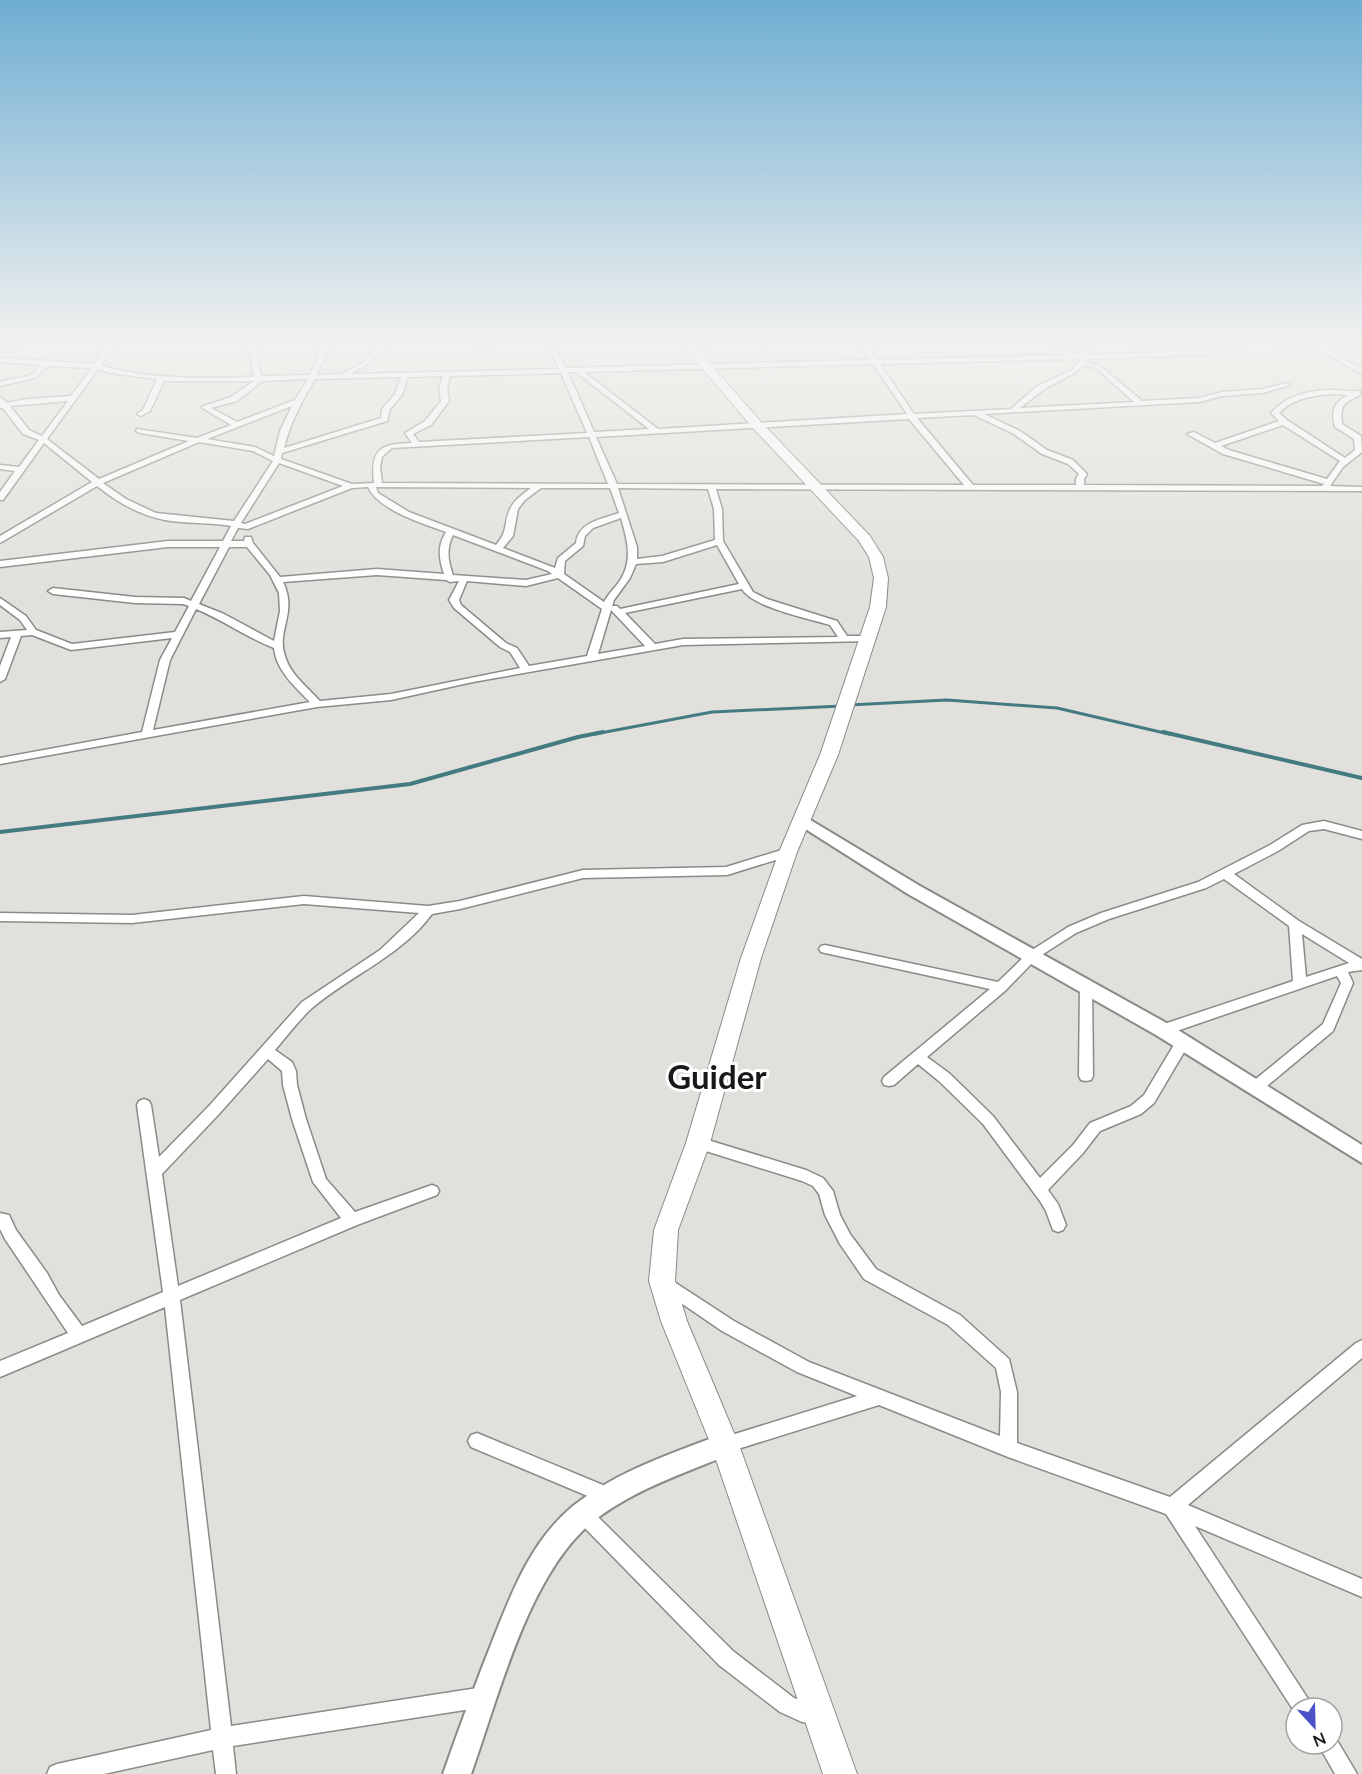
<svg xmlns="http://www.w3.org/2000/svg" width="1362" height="1774" viewBox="0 0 1362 1774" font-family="Lato,sans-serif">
<rect width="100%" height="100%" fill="#e2e0dc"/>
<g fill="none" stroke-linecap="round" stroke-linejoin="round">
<!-- stream-far1 -->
<g stroke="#447b82" stroke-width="3">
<path d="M849 705 947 700 1057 708 1169 734"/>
<path d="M595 734 712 712 842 706"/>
</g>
<!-- stream -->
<g stroke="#447b82" stroke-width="4">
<path d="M1163 732 1362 778"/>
<path d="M0 832 410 784 578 737 603 732"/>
</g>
<defs>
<g id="street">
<path d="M11 342H21L0 351V347Z"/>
<path d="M110 342H117L101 365C142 380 209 378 254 377L248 342H254L261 376 310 375 324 342H330L317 375 341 374 362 363 385 342H392L366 365 351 374 559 369 552 353 544 342H551L566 368 870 360 858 342H865L877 360 1066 355 1047 342C1061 342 1069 355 1083 355L1088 342H1095L1089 355 1350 345 1351 342H1358L1352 349 1328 350 1362 369V374L1318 350 1087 359 1086 362 1100 366 1142 401 1199 398 1222 392 1263 389 1286 383 1290 385 1263 393 1222 396 1199 402 984 414 1020 431 1047 450 1073 460 1087 474 1084 479V485L1322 486 1324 484 1223 454 1187 434 1194 432 1215 443 1279 421 1271 413C1287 395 1310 390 1333 390 1341 390 1349 392 1357 391H1360V395C1343 404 1340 404 1342 424L1361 436 1362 452 1343 467 1330 486 1362 487V491L716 489 722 509 723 541 753 592 767 599 837 621 847 636H869L872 637V641L683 645 473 682 391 700 317 707 0 764V758L142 732 160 660 172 638 71 650 32 635 21 636 5 679 0 682V666L11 637 0 638V632L27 630 20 620 0 605V598L26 616 36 630 72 644 175 632 189 606 183 604 135 603 53 594 48 591 53 588 135 597 184 598 191 601 220 547H168L0 567V561L168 541H223L231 526C209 522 186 524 165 520 139 515 117 502 97 486L0 543V536L92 482 44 443 3 500H0V492L15 471 0 469V465L19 467 39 440 23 434 3 408H0V397L7 403 27 399 71 396 92 368 48 366 35 378 0 386V382L31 375 41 365 0 362V358L94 364ZM1081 359 1072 370 1037 386 1011 409 914 414 880 364ZM873 364 907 414 658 429 584 372ZM1083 365 1096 368 1134 402 1020 408 1043 390 1076 372ZM98 369 110 373 157 379 143 410 137 414 141 416 150 411 164 381H254L231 397 201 407 231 425 197 438 137 429 136 431 140 433 189 441 99 479 47 439ZM568 372H576L649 429 594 432ZM561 373 587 433 419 442 413 434 431 425 449 401 447 388 450 376ZM443 376 439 388 441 401 425 421 405 433 412 443C381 444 370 448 374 483L352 484 281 459 282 453 387 421 390 409 402 395 408 377ZM401 377 395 394 382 409 381 418 284 448C290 423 302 401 315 379ZM308 379 295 400 237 422 211 408 237 401 260 383 261 381ZM1334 394 1348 395C1333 403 1331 411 1335 427L1354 439 1355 450 1345 458 1287 420 1279 413C1294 398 1314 395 1334 394ZM68 401 42 436 29 430 10 406ZM292 406 280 431 274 456 255 447 207 439ZM974 415 1014 434 1042 454 1068 464 1079 474 1076 479V485H973L917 418ZM909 419 964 485 617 484 596 437ZM1283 425 1340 461 1327 479 1229 450 1221 446ZM589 437 608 484 382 483 380 467 382 457 392 448ZM199 442 253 451 273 461 234 521 156 513 126 499 103 483ZM279 463 343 486 245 524 241 523ZM368 487C378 510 424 524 446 532 437 546 439 559 444 574L377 569 280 577 253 543 251 537H245L244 541H231L238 528 248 529 352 488ZM376 487 531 488C523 494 514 500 510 509 503 524 509 530 496 545L409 512 378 493ZM541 488H610L619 513C602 519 578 522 576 543L558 558 555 568 503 548 513 536 518 509 525 500ZM618 488 708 489 714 509 715 540 662 556 637 559V547ZM621 518C627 539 633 559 621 579 616 587 608 594 604 602L564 574 565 561 583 546 585 536 593 528ZM453 535 548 571 552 574 526 580 453 575C448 561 446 549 453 535ZM717 545 739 584 620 609 617 606H612L614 600 630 578 636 564 663 562ZM229 547H247L270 575 279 593 280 611 274 641 224 614 199 604ZM377 575 446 580 450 582 459 581 449 600 454 608 500 647 510 652 520 668 391 694 320 701C307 687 290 674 285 656 276 630 298 613 283 582ZM558 578 602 609 587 656 529 666 517 648 506 643 461 605 459 600 467 581 526 586ZM742 589C752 607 810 619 830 625L838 637 683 639 655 644 625 613ZM196 609C223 620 246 637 274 648 276 670 295 687 310 702L153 730 170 660ZM611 610 645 646 598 654Z"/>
<path d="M484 342H495L481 346V344Z"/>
<path d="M691 342H712L687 347 684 345Z"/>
<path d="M1324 821 1362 831V839L1324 829 1309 831 1278 851 1234 874 1299 921 1362 959V970L1348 972 1353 983 1333 1031 1261 1091 1256 1092 1251 1091 1249 1087 1251 1083 1323 1024 1341 983 1337 976 1168 1034H1158L1156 1030 1158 1026 1293 981 1289 926 1224 879 1206 888 1109 919 1076 933 1037 958 1006 990 927 1057 950 1074 993 1116 1040 1178 1073 1145 1090 1123 1131 1106 1144 1095 1178 1038H1188L1190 1042 1154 1103 1141 1114 1100 1131 1083 1153 1048 1190 1058 1204 1066 1225 1063 1230 1058 1232 1053 1230 1046 1211 1040 1201 983 1124 940 1082 918 1064 894 1085 889 1086 884 1085 882 1081 884 1077 990 989 825 953 821 952 819 949 821 946 825 945 998 982 1029 952 1068 927 1101 913 1198 882 1270 845 1302 825ZM1302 934 1349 963 1306 977Z"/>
<path d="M788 848 792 849 794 852 792 855 727 875 583 878 460 909 432 914C401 956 351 975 312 1008 299 1020 287 1036 275 1050L292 1062 296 1071 297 1085 306 1119 326 1179 355 1212 432 1185 437 1187 439 1191 437 1195 357 1225 180 1300 231 1726 484 1687 491 1690 494 1697 491 1704 484 1707 233 1746 236 1774H216L213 1750 104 1774H47L50 1767 57 1764 211 1730 165 1307 0 1377V1361L68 1333 5 1239 0 1229V1213L9 1215 16 1230 47 1273 59 1295 82 1326 163 1292 137 1105 139 1101 144 1099 149 1101 151 1105 159 1157 209 1106 302 1002 380 950 419 913 304 904 132 923 0 921V913L132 915 304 896 428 906 460 901 583 870 726 867ZM268 1059 282 1071 283 1085 292 1119 313 1182 341 1218 178 1286 162 1174 219 1114Z"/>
<path d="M1086 979 1091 981 1092 984 1093 1076 1091 1080 1086 1081 1081 1080 1079 1076 1080 984 1081 981Z"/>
<path d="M698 1137 806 1170 823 1178 833 1191 840 1215 850 1234 876 1269 960 1315 1009 1359 1017 1392V1443L1170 1497 1356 1343 1362 1340V1358L1188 1505 1362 1579V1597L1195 1526 1314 1708H1296V1714L1166 1514 1008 1457 879 1405 725 1453 719 1451 716 1445 719 1439 725 1437 857 1396 797 1372 722 1331 659 1288 657 1283 659 1278 665 1276 734 1321 809 1362 1000 1436 1001 1392 996 1368 948 1325 864 1279 840 1244 825 1215 819 1194 813 1186 802 1181 693 1147 691 1143 693 1139Z"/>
<path d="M477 1433 615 1490 618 1496 615 1502 609 1505 471 1447 468 1441 471 1435Z"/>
<path d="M583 1505 589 1508 733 1651 794 1698 823 1707 826 1714 823 1721 816 1724 802 1722 780 1712 719 1665 577 1520 574 1514 577 1508Z"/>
<path d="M1332 1735 1335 1737 1357 1774H1335L1318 1744H1332Z"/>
</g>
<g id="secondary">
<path d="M802 815 920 886 1170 1025 1362 1145V1163L1156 1035 908 894 796 823 794 820Z"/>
<path d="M725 1433 733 1437 737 1445 733 1453C685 1473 631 1490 590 1524 528 1577 498 1698 471 1774H443C459 1728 476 1682 494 1637 513 1589 532 1540 573 1506 617 1471 673 1453 725 1433Z"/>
</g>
<path id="primary" d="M680 342H691L761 422 870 536 883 557 888 578 886 607 838 755 797 852 761 958 710 1143 678 1230 675 1281 687 1321 739 1445 857 1774H823L711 1445 661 1321 649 1281 654 1230 686 1143 741 958 779 852 820 755 870 607 874 578 869 557 859 541 753 428Z"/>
</defs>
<!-- street casing -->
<use href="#street" stroke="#8c8a86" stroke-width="3"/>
<!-- secondary casing -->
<use href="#secondary" stroke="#8c8a86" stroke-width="4"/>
<!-- primary casing -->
<use href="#primary" stroke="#8c8a86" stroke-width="2"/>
<!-- street -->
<use href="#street" fill="#fff" fill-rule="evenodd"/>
<!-- secondary -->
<use href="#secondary" fill="#fff" fill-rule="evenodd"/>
<!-- primary -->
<use href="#primary" fill="#fff" fill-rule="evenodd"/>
</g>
<!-- sky -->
<linearGradient id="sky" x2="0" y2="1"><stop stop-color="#6eaed2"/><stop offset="0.58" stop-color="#f2f1ef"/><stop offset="1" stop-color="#f2f1ef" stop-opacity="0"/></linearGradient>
<rect width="1362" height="591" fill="url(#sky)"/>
<g text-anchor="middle" stroke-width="6" stroke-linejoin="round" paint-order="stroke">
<!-- town labels -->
<g font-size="33" font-weight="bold" fill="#181816" stroke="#fff">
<text x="717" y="1089">Guider</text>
</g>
</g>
<!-- north arrow -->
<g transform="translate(1314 1726) rotate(158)"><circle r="28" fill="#ffffff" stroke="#a3a3a2" stroke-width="1.5"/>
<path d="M0-4.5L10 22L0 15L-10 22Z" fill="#4a52c8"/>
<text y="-9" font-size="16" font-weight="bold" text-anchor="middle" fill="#181816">N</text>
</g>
</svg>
